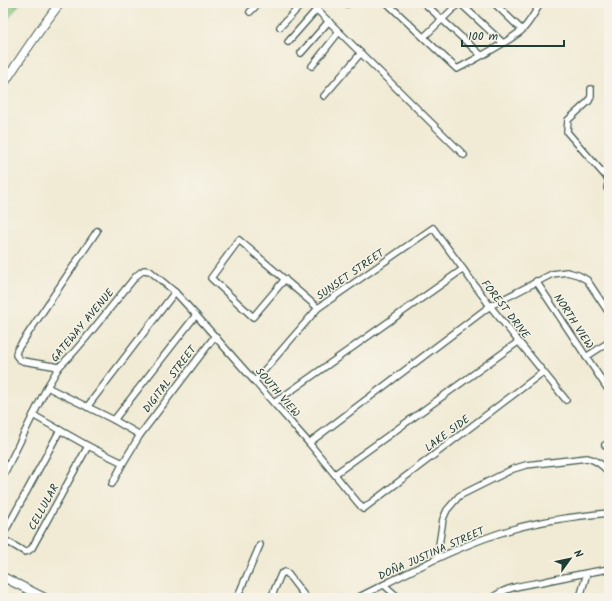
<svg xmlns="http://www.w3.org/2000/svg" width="612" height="601" viewBox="0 0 612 601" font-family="Kalam,sans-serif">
<defs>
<pattern id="grass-dots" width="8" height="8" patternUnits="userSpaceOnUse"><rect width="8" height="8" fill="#8ece85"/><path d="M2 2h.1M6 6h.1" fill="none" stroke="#73a86e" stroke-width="1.8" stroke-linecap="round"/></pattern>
</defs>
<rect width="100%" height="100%" fill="#f7f3e8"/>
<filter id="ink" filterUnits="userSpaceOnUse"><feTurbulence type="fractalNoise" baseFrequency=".025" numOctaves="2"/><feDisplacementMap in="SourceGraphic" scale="8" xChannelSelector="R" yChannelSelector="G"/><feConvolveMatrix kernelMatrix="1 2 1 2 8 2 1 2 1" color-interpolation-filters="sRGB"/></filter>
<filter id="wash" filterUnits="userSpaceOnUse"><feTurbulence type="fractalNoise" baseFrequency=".012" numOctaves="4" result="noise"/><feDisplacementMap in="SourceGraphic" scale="16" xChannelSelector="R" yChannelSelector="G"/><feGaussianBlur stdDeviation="0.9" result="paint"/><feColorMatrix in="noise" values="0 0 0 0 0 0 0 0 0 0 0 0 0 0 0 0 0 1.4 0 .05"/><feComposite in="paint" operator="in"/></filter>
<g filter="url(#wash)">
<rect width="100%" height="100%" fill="#f1ebd5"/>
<!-- grass -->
<path fill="url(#grass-dots)" stroke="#56865c" d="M3 3H20L3 26Z"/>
</g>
<g filter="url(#ink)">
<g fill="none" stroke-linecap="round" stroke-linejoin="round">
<defs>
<g id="street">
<path d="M310 3 464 155"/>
<path d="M347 3V4"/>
<path d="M387 3 457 69C479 57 502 46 521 31 527 26 537 10 540 3"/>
<path d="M424 3 481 55"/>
<path d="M460 3 503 43"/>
<path d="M494 3 522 30"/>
<path d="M250 12 259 3"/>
<path d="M280 27 303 3"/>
<path d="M424 37 459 3"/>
<path d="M288 42 317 9"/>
<path d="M301 53 329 21"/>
<path d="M312 66 339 32"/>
<path d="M591 89V96L589 101 568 120 567 132 609 180 607 188 609 191"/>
<path d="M324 96 361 53"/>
<path d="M285 279 253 317 211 278 239 240 318 308"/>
<path d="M536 281 609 391"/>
<path d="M586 357 609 342"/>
<path d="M59 367 23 361 19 359 16 355 17 350 97 231"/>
<path d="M255 381 318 308 433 228 490 306 566 400"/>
<path d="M47 387 114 420 140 435"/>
<path d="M274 403 463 269"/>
<path d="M87 407 175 292"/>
<path d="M33 415 88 446 123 463"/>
<path d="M114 420 196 315"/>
<path d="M309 443 490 306 552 274 567 272 578 275 587 280 609 313"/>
<path d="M605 445 609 443"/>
<path d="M335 474 518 342"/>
<path d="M3 476 47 387 59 367 74 352 86 338 136 276 141 272 144 270 150 271 175 292 196 315 309 443 363 509 543 372"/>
<path d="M112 484 123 463 140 435 215 336"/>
<path d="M3 535 60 430"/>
<path d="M3 539 25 552 28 551 32 548 88 446"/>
<path d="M437 558 443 519 447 510 459 496 513 469 526 465 587 458C597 460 603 465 609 473"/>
<path d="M384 585 399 598"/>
<path d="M237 598 260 545"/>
<path d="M271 598 281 574 285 572 287 573 306 598"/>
<path d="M357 598C408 573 458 545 513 529 544 520 577 516 609 513"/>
<path d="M492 598C506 587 524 585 542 582 564 577 586 573 609 569"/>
<path d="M577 598 581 594 587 573"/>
</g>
<g id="secondary">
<path d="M3 85C21 57 40 29 60 3"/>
<path d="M3 577 45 598"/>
</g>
</defs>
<!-- street casing -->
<use href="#street" stroke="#3e574c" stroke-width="8"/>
<!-- secondary casing -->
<use href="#secondary" stroke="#3e574c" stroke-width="10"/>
<!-- street -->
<use href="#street" stroke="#fff" stroke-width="5.5"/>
<!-- secondary -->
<use href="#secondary" stroke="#fff" stroke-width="8"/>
</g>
</g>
<g text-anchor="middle" stroke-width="3" stroke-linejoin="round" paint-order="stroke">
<!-- street labels -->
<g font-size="11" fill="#1f3d34" stroke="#f7f3e8">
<text transform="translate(350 274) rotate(-35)" y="4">SUNSET STREET</text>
<text transform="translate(506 309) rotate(52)" y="4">FOREST DRIVE</text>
<text transform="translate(574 321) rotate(57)" y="4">NORTH VIEW</text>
<text transform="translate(82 325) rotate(-50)" y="4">GATEWAY AVENUE</text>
<text transform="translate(169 379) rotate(-53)" y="4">DIGITAL STREET</text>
<text transform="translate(278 392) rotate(49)" y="4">SOUTH VIEW</text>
<text transform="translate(447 433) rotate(-37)" y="4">LAKE SIDE</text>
<text transform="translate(43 507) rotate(-61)" y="4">CELLULAR</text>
<text transform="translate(431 553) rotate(-24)" y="4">DOÑA JUSTINA STREET</text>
</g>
</g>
<!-- margin -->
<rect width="612" height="601" fill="none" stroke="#f7f3e8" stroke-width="16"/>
<!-- north arrow -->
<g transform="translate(570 559) rotate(57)" stroke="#f7f3e8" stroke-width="3" paint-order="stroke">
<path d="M0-3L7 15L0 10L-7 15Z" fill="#1f3d34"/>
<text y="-6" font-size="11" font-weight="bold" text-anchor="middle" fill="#1f3d34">N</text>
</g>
<!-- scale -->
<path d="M462 40v6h102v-6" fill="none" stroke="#1f3d34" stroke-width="2"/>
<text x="468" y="40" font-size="12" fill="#1f3d34" stroke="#f7f3e8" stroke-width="3" paint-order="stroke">100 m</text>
</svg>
